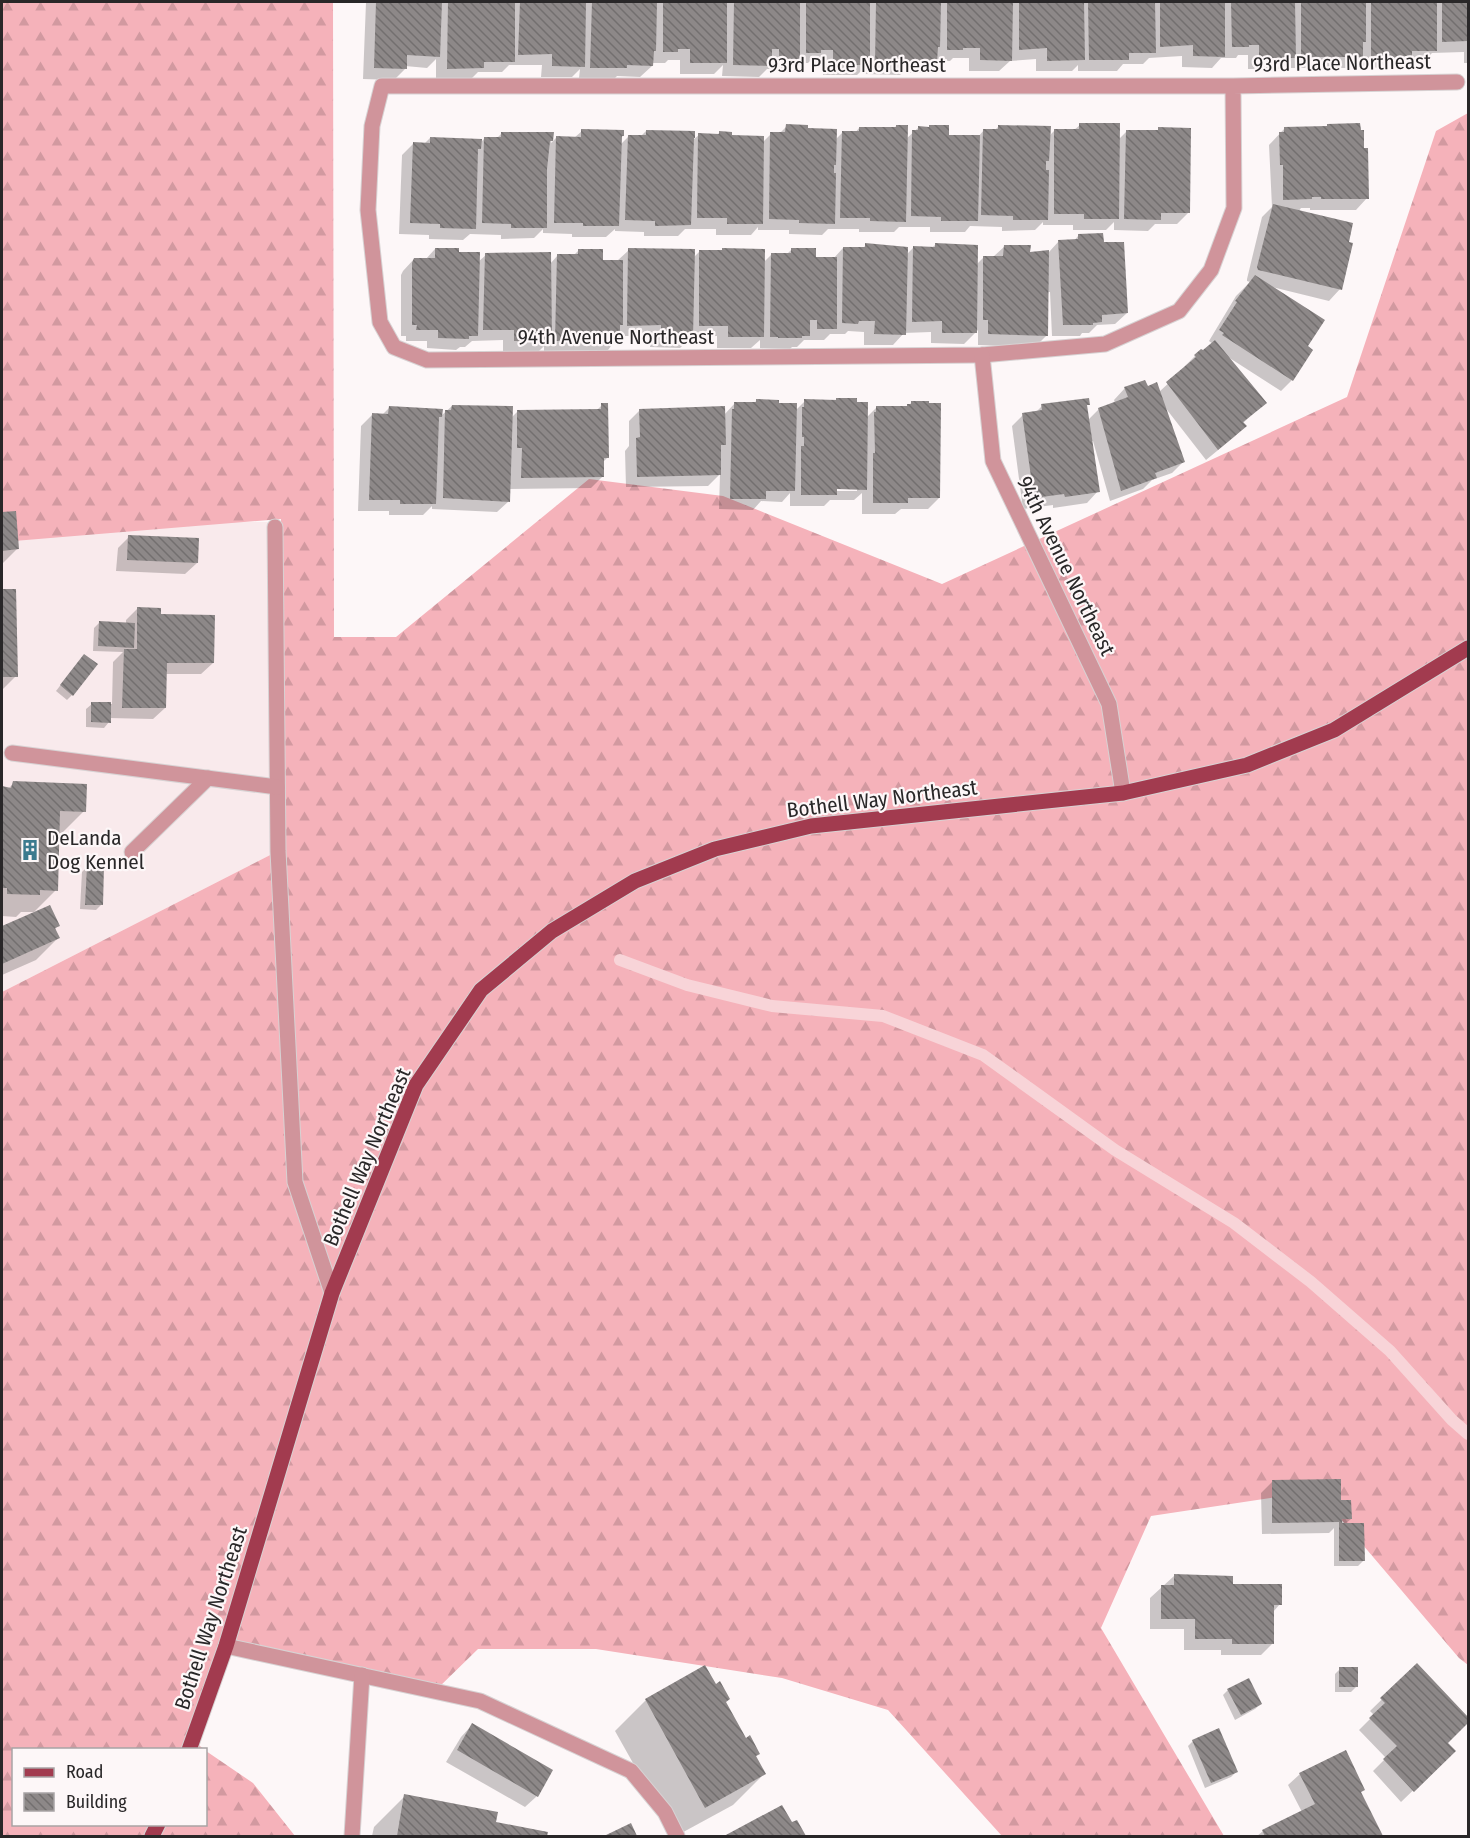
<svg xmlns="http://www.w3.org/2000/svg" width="1470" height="1838" viewBox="0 0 1470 1838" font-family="'Fira Sans Condensed',sans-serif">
<defs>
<pattern id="forest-firs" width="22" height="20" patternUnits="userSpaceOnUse" patternTransform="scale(1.5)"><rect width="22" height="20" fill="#f5b2ba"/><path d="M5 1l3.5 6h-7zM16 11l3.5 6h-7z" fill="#d299a0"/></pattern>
<pattern id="building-back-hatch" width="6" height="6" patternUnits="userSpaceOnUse" patternTransform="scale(1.5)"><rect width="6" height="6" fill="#8d8888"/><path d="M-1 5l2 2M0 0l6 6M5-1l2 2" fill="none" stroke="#736f6f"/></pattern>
</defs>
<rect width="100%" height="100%" fill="#fdf7f8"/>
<!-- built -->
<path fill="#f9eaec" d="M2 522H278V851L2 992Z"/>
<!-- forest -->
<path fill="url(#forest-firs)" d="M2 2H333L334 637H396L589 479 723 496 942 584 1347 397 1436 131 1468 113V1665L1459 1658 1317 1491 1151 1516 1101 1628 1224 1836H1002L888 1710 782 1678 596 1649H478L435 1691 226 1646 193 1741 204 1749 14 1750V1824H206V1751L253 1783 295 1836H2V992L278 851 281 519 2 542Z"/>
<!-- shadow -->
<g fill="#0003" fill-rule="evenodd">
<path d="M366 2H1468V63H1464V52L1432 53 1424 61H1404L1399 67H1392L1390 68 1361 67V57L1350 68H1291V61L1283 69H1248V55H1238L1236 58H1221L1212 68 1182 67V56L1149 58 1143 64H1123L1117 71H1078V65L1072 71H1036V59L1010 61 999 71H969V58H953L950 61H937L924 73H903L900 75 864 74V68L857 75H823V60H811L808 63H795V61L787 69H767L759 77 722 76 723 65 714 74H680V60H668L665 63H652V66L640 77 617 76 614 79 579 78 580 69 572 77H541L542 65H509L502 72H478L471 79 436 80V59L427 68 405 66V69L394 80 363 79Z"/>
<path d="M1080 125 1118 140 1127 131 1156 132 1159 129 1188 213 1177 224H1155L1148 231 1114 230V222L1106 230H1073V225H1043V222L1035 230 1002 231V227L970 226 965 232H930V227H899L894 232H859V229H828L822 235 789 234V230H758V227L751 235H716V229H685L678 236H644V232L615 231V229L606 237H572V234L543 233V229L534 238 501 239V235L470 234 463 240 429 239V235L399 234 402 155 413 144H424L430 138 482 141 485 138 496 139 501 134H552L551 143 556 138H574L582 131 623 136 620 138V145L629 136H641L646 131 694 139 699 135H717L719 133 730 137 763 142 771 134H779L787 126 806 130 835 140 842 133H855L859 128 894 129 896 126 906 139 918 128 948 136 978 137 984 130H995L999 126 1049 136 1055 130H1074Z"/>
<path d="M1328 125 1367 198 1356 210H1310V208H1301L1298 212 1340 289 1329 301 1272 287 1306 347 1292 380 1281 391 1228 357 1265 403 1243 423 1245 426 1234 437 1206 460 1164 406 1183 462 1172 473 1152 480 1143 489 1110 501 1093 441H1091L1098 491 1087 503 1053 508V505L1023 509 1012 426 1023 415 1035 413 1042 406 1088 404 1086 406 1088 420 1099 409 1115 403 1114 400 1125 388H1147L1159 392 1185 368 1184 367 1195 356 1213 344 1209 341 1236 296 1250 282 1247 281V279L1262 217 1272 207 1269 145 1285 128H1325Z"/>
<path d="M1078 236 1127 313 1115 324 1097 325 1089 333H1082L1080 336H1052L1050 292H1047V335L1035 347 978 345V330L964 344 931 343V332L904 333 893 345H864V332L848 331 845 334H830L824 340H804L797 347H792L790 349 760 348V340L751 348H717V336L691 337 680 348 650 347V336H619L608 350 544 351V346L539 351 503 352V340L472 341 465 347H460L456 350 427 348V341H406V336H401V275L403 271 414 259 425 260 435 249 458 253 478 262 486 255 550 264 558 255H574L578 251 602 262 617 261 629 250 693 258 700 251 764 262 772 254H787L792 249 815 258 833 259 843 248 862 249 866 245 906 255 913 248H932L936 244 976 265 984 257H993L1005 246 1028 253 1049 252 1059 241H1074Z"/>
<path d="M856 399V404L866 418 877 407 906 408 912 402 939 498 928 509H901L895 514H862V493L854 500H830L824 506H790V493L782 502 761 501 753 510 719 509 720 474 708 486 626 487 625 451 629 446V421L640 410 724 415 735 403 754 404 756 401 778 404 795 411 805 401ZM830 488H857V491H830Z"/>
<path d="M602 405 608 457 603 462V476L591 488 509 489V501L497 512 432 509V506L423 515H389V511H358L361 426 373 414 382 415 389 408 441 416 452 406 511 418 518 411H596Z"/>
<path d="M14 513 17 549 2 564V514Z"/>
<path d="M129 537 197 563 185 574 116 571 118 548Z"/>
<path d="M2 591H15L16 676 2 690Z"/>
<path d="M138 608 159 615 213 663 201 674H166L165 708 153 719 109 718V722L104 728 86 727V709L92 704H112L113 662 123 652 93 651 94 628 99 623 126 624V620Z"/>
<path d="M79 661 72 695 67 700 56 691Z"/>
<path d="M14 783 84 811 62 833H58L56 890 34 912H21L16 917 2 916V788L8 789Z"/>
<path d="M87 867 101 905 96 910 80 909 82 872Z"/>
<path d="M50 907 58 926 54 930 58 938 36 960 2 975V928Z"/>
<path d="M1272 1482 1340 1501 1351 1519 1345 1524 1364 1560 1358 1566H1334V1528L1329 1533 1262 1534 1261 1493Z"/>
<path d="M1174 1576 1231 1586 1280 1604 1273 1612 1272 1644 1261 1655H1221V1650H1184V1629H1150V1598Z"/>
<path d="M1417 1665 1468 1719V1721L1446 1743 1454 1751 1401 1802 1373 1771 1386 1758 1359 1730 1374 1715 1370 1711Z"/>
<path d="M1340 1669 1357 1686 1351 1692H1335V1674Z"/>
<path d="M1228 1690 1261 1704 1255 1709 1235 1720 1223 1695Z"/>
<path d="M646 1700 724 1703 764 1774 733 1805 676 1836H674L615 1731Z"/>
<path d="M472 1725 537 1796 525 1807 446 1762 461 1737Z"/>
<path d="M1193 1741 1236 1772 1231 1777 1205 1788 1188 1746Z"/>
<path d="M1300 1774 1363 1790 1360 1793 1381 1836H1257L1263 1831 1302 1812 1288 1785Z"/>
<path d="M405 1796 495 1824 546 1833V1836H372L374 1827Z"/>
<path d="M782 1807 792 1824 796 1822 804 1836H727Z"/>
</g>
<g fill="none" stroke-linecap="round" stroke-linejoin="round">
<!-- stream -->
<path stroke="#f8d4d8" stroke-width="12" d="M620 960 687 985 772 1006 883 1016 983 1055 1115 1150 1234 1223 1311 1282 1390 1351 1452 1420 1468 1434"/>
</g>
<!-- building -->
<g fill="url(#building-back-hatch)">
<path d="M376 2H442L440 57 407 55V69L374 68Z"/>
<path d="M448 2H515V62H484V68L447 69Z"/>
<path d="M520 2H586L585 67 552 66V54L518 55Z"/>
<path d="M592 2H657L656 51H654L653 66 627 65V68H590Z"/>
<path d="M663 2H727V63H690V49H678V52H663Z"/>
<path d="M734 2H800V59H779V49H772V66L733 65Z"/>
<path d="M806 2H870V65H833V50H821V53H806Z"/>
<path d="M876 2H941L940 47H938L937 62H913V64H875Z"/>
<path d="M947 2H1013L1012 61 980 60V48H963V50H947Z"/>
<path d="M1019 2H1084L1085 60 1047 61V48L1019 50Z"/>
<path d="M1088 2H1155L1156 53H1129V60H1089Z"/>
<path d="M1160 2H1225V57L1193 56V45L1160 47Z"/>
<path d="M1231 2H1295L1296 58H1259V45H1249V47H1232Z"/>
<path d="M1301 2H1366V42H1363V57H1301Z"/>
<path d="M1371 2H1437V51H1412V56H1403V58L1371 56Z"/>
<path d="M1442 2H1468V41L1442 42Z"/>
<path d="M1079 123H1120L1119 219H1084V214H1054V129H1079Z"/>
<path d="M1360 123 1361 130H1364V148H1368L1369 199H1321V197H1312V199L1283 200V165H1280L1279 132H1284V127L1327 126V124Z"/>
<path d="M786 124 808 125V128L837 129 836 165H834V173H836L835 224 799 223V220L769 219 770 132H785Z"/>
<path d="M896 125H908L906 222 870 221V218H840L842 131H859V127H896Z"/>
<path d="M929 125H949V135H980L978 221H941V217L911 216 912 130H918V126L929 127Z"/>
<path d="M998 125 1051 126 1049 161H1046V170H1049L1048 220H1013V216L981 215 983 129H998Z"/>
<path d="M1158 127 1191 128 1190 213H1161V220L1124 219 1126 130H1158Z"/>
<path d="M581 129 624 130V136H622L619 226H583V223H554L556 136 581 137Z"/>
<path d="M646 130 695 131V138H694L691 225 655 226V221L625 220 628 135H646Z"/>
<path d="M719 131 732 132V135L764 136 763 224H727V218H697L698 133 719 134Z"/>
<path d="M501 132H554L553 141H550L547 169V228H511V224L482 223 484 137H501Z"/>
<path d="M430 137 482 139 481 149H478L476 229 440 228V224L410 223 413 142 430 143Z"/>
<path d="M1273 204 1353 223 1349 242 1353 243 1342 290 1258 270 1257 267Z"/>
<path d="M1103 233 1104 242H1124L1128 313 1102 315V322L1093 323V325H1063L1058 240 1078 239V234Z"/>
<path d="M865 243 908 247 906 335 874 334 875 321H859L858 324 842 323 843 247H865Z"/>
<path d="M935 243 978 245 977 333H942V321L912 322 913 246 935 247Z"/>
<path d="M1004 245H1031L1030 252 1049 250 1048 336 988 334V320H983V256H1003Z"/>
<path d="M435 248H459V252H480L478 336H469V339L438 338V330H416L417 325H412V263L414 258H435Z"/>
<path d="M628 248 695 249 693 337 661 336V325L627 326Z"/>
<path d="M722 248 765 249 764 337H728V326H699V250H722Z"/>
<path d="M791 248H816V257H837V329H817V320H810V336H802V338H778V337H770L771 253H791Z"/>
<path d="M578 249H603V260H623V325H620V339L555 341 557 254H578Z"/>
<path d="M551 252 552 341H514V330H483L485 253Z"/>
<path d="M1255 275 1325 320 1308 346 1313 350 1293 381 1222 335 1224 333 1219 330 1237 302 1235 301Z"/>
<path d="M1215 340 1267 403 1243 422 1247 426 1218 450 1166 382 1196 357 1194 355 1201 349 1203 350Z"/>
<path d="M1145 380 1148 386 1157 382 1185 462 1155 473 1157 478 1121 491 1098 408 1128 397 1124 387Z"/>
<path d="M836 398H857V402H868L867 490 837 489V495H801V446H804V437H802V407H804V399L836 400Z"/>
<path d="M1089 398 1090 405H1087L1100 492 1065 497 1064 494 1034 498 1022 413 1042 410 1041 404Z"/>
<path d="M756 399 779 400V403H797L795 491H766V499H730L732 409H734V402H756Z"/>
<path d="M911 401H929V403H941L940 498H908V503H873V453H875L874 412H876V406H907V404H911Z"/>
<path d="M601 403H608L609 458H604V477L521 478 522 448H517V410L601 409Z"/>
<path d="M452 405 513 406 510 502 443 498 445 410H451Z"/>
<path d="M389 406 443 409 442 417H439L436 504H400V500H369L372 413 388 414Z"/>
<path d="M725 406 726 445H721V475L637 477 636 438 640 437 639 409Z"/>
<path d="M16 511 19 549 2 551V512Z"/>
<path d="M128 535 199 538 198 563 127 560Z"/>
<path d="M2 589H16L18 677H2Z"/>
<path d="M137 607 161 608V614L215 615 214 663H167L166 708H122L124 649H137Z"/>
<path d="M99 621 135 623 134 648 98 646Z"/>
<path d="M84 654 98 664 73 696 60 685Z"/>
<path d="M91 702H111V723L91 722Z"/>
<path d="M13 781 87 784 86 812 60 811 58 891 40 890V895L7 894V888H2V786L11 788Z"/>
<path d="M87 866H104L103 905H85Z"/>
<path d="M50 905 60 926 55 928 60 938 2 964V926Z"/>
<path d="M1341 1479V1500H1351L1352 1519H1342V1523H1364L1365 1561H1339V1522L1272 1523V1480Z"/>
<path d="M1174 1574 1233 1576V1584H1282V1605H1274V1644H1232V1639H1195V1619H1161V1585H1174Z"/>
<path d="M1417 1663 1468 1717V1723L1448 1743 1456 1751 1414 1792 1383 1759 1397 1746 1369 1718 1385 1703 1380 1698Z"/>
<path d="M705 1665 716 1684 720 1681 730 1699 726 1702 746 1738 750 1735 760 1754 756 1756 766 1774 705 1808 645 1699Z"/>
<rect x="1339" y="1667" width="19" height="20"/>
<path d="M1249 1678 1262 1704 1241 1715 1227 1689Z"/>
<path d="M472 1723 553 1770 538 1797 457 1750Z"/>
<path d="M1219 1728 1238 1772 1211 1783 1192 1740Z"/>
<path d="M1346 1750 1365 1790 1361 1792 1383 1836H1265L1262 1830 1315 1804 1299 1773Z"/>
<path d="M404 1794 498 1812 496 1822 548 1832 547 1836H397Z"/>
<path d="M782 1805 792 1822 797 1820 806 1836H724Z"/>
<path d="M631 1823 637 1836H604Z"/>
</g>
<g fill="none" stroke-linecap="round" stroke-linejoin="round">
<defs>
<g id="lane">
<path d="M275 527 278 851 295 1182 332 1293"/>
<path d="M12 753 277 787"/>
<path d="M132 852 208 778"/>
</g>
<g id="street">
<path d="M1233 86 1234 208 1211 270 1179 311 1105 344 982 355 427 360 394 347 380 322 368 210 372 126 382 86H1233L1457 82"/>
<path d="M982 355 993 461 1109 704 1123 793"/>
<path d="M226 1646 480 1701 631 1771 665 1812 677 1836"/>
<path d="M352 1836 362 1675"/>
</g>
<g id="primary">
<path d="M189 1750 226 1646 332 1293 416 1085 481 990 552 931 635 881 715 849 811 826 1123 793 1247 765 1334 730 1468 648"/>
<path d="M152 1836 158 1824"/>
</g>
</defs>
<!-- lane casing -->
<use href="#lane" stroke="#d7d2d3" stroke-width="17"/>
<!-- street casing -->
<use href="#street" stroke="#d7d2d3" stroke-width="17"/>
<!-- primary casing -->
<use href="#primary" stroke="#d7d2d3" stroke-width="17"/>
<!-- lane -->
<use href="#lane" stroke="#d0949b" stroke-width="15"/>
<!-- street -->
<use href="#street" stroke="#d0949b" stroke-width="15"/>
<!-- primary -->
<use href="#primary" stroke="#a23b4f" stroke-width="15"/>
</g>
<!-- icons -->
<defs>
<symbol id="building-bare" viewBox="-9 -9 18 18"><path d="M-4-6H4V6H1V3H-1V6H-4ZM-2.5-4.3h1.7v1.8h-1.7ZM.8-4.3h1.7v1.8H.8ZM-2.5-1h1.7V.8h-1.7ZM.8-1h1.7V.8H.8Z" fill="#3b7a8e" stroke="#fdf7f8" stroke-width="2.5" paint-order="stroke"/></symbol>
</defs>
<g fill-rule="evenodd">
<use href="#building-bare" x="15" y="835" width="30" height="30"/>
</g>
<g text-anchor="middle" stroke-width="4.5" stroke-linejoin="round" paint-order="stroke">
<!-- street labels -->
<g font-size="21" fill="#292728" stroke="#fdf7f8">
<text transform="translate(1342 63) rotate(-1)" y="7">93rd Place Northeast</text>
<text x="857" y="72">93rd Place Northeast</text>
<text x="616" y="344">94th Avenue Northeast</text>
<text transform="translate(1066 566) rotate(64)" y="7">94th Avenue Northeast</text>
<text transform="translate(882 799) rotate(-7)" y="7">Bothell Way Northeast</text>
<text transform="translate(367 1157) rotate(-67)" y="7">Bothell Way Northeast</text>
<text transform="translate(211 1618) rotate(-72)" y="7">Bothell Way Northeast</text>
</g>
<!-- poi labels -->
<g font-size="21" fill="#292728" stroke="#fdf7f8" text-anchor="start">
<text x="47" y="845">DeLanda<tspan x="47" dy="24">Dog Kennel</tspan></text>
</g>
</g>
<!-- border -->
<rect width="1470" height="1838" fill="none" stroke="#292728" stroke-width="6"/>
<!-- legend -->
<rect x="12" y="1748" width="195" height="78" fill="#fdf7f8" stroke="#a8a4a5" stroke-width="1.5"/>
<rect x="24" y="1768" width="30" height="9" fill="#a23b4f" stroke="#a8a4a5" stroke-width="1.5"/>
<text x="66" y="1778" font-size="18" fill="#292728">Road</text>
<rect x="24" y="1793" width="30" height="18" fill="url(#building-back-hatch)" stroke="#a8a4a5" stroke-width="1.5"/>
<text x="66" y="1808" font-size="18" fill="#292728">Building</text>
</svg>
